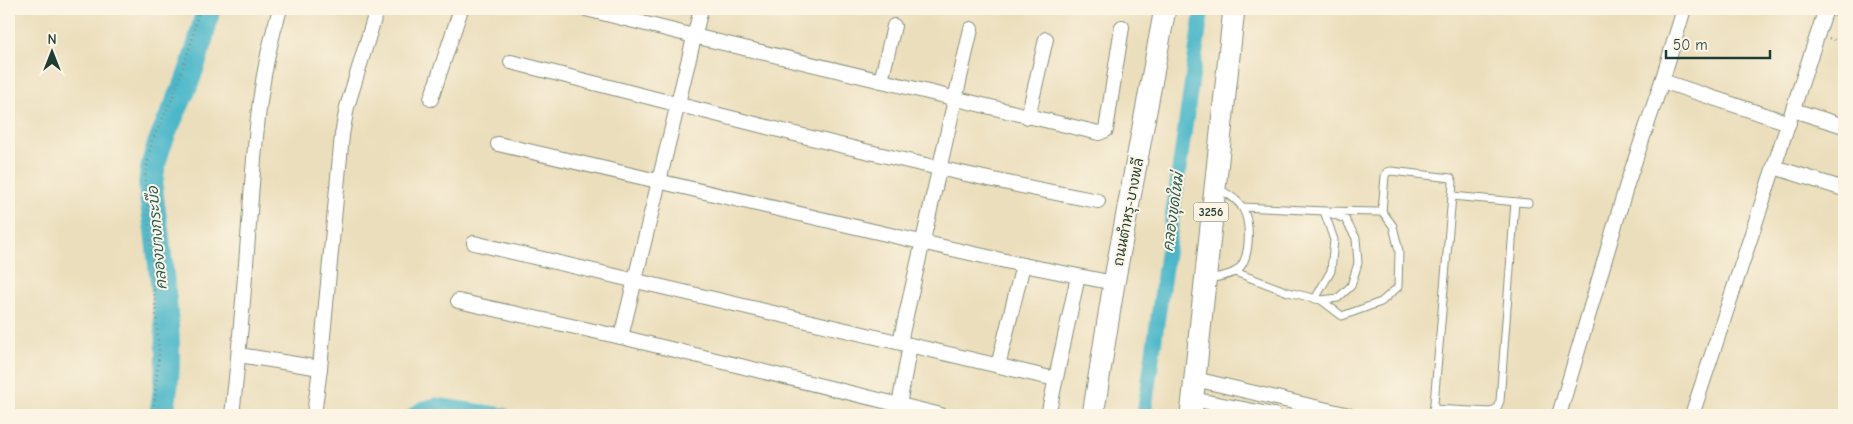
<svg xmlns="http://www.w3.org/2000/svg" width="1853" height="424" viewBox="0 0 1853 424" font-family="'Comic Neue','Playpen Sans Thai',sans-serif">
<rect width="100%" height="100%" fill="#fcf5e5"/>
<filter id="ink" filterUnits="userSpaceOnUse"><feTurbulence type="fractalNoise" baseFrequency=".02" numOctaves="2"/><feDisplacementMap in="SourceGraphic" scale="10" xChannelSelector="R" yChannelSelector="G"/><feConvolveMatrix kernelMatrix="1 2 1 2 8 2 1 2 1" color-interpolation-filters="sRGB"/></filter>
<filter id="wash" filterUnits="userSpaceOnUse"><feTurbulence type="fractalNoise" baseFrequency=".0096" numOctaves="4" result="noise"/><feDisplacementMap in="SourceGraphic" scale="20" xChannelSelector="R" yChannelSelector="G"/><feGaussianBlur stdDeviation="1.12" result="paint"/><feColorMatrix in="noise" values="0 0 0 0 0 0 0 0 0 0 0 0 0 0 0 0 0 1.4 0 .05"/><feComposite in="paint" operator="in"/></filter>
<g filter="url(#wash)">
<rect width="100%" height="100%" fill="#ebdebc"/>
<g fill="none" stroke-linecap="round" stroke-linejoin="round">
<!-- canal -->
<g stroke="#4cb7c9" stroke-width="15">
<path d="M413 415 422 409 436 405 503 415"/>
<path d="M1144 415 1202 9"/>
</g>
<!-- river -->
<path stroke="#4cb7c9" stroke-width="25" d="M161 415C175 358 163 292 157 234 155 217 150 198 151 181 154 145 174 114 187 82 196 58 203 33 208 9"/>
</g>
</g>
<g filter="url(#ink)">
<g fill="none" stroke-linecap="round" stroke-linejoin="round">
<defs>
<g id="lane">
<path d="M1452 196 1528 203"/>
<path d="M1235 272 1288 292 1321 300 1338 298 1351 286 1358 263 1356 238 1345 219 1324 211 1242 207"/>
<path d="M1209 279C1217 277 1229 276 1236 271 1251 261 1251 224 1243 209 1238 199 1227 194 1219 189"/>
<path d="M1315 299 1331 271 1334 240 1324 211 1379 212 1382 211 1385 176 1387 172 1391 171 1451 178 1453 182 1452 196 1433 415"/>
<path d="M1321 300 1342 316 1381 302 1398 287 1399 251 1393 226 1382 211"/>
<path d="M1433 409 1491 412 1497 408 1500 401 1515 202"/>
</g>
<g id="street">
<path d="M586 9 694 36 1099 133 1106 130 1122 27"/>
<path d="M1837 9 1844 11"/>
<path d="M511 62C706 111 900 164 1098 201"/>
<path d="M881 81 894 26"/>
<path d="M1662 81 1789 123"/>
<path d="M431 99 461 9"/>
<path d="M1793 110 1844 126"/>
<path d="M1028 117 1046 39"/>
<path d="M498 144 899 237 1023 265 1114 283"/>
<path d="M1774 167 1844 189"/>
<path d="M474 243 1055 379"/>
<path d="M458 301 621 337 941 415"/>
<path d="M621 337 701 9"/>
<path d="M900 342 971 29"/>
<path d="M239 355 320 368"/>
<path d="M998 366 1023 265"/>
<path d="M1195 379 1349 415"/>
<path d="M1192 399 1274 415"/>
<path d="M899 405 910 345"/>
<path d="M232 415C240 347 245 279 250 211 255 143 259 74 280 9"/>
<path d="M314 415 320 368 342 135 347 107 377 9"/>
<path d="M1048 415 1078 276"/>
<path d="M1559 415 1627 184 1662 81 1684 9"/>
<path d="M1692 415 1826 9"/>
</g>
<g id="primary">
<path d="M1093 415 1114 283 1165 9"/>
<path d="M1191 415 1234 9"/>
</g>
</defs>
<!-- lane casing -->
<use href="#lane" stroke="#858e78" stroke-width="9"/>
<!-- street casing -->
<use href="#street" stroke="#858e78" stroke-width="16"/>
<!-- primary casing -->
<use href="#primary" stroke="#858e78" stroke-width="23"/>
<!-- path -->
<g stroke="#858e78" stroke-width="2.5" stroke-dasharray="1 4" stroke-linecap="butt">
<path d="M1829 38 1844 43"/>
<path d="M153 415 159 353 145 176 152 141 174 94 192 40 199 9"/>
</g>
<!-- lane -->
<use href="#lane" stroke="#fff" stroke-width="7"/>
<!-- street -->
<use href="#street" stroke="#fff" stroke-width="14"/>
<!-- primary -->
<use href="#primary" stroke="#fff" stroke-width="21"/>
</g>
</g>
<g text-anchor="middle" stroke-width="4" stroke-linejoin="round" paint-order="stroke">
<!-- shield labels -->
<rect fill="#fcf5e5" stroke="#617469" stroke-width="1" x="1193.5" y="202.5" width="35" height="19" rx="4"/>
<g font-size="12" font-weight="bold" fill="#1f3d34">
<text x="1211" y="216">3256</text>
</g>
<!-- street labels -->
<g font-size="14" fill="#1f3d34" stroke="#fcf5e5">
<text transform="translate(1128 212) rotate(-79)" y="5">ถนนตำหรุ-บางพลี</text>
</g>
<!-- water labels -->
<g font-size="15" font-style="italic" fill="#2a5c59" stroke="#fcf5e5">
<text transform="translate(1173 212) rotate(-82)" y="5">คลองขุดใหม่</text>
<text transform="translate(157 238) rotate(-95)" y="5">คลองบางกระบือ</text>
</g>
</g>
<!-- margin -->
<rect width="1853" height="424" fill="none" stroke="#fcf5e5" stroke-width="30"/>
<!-- north arrow -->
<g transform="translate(52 52)" stroke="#fcf5e5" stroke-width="4" paint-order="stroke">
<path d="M0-4L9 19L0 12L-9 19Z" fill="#1f3d34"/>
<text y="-8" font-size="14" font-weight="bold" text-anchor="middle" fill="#1f3d34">N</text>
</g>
<!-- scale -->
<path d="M1666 50v8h104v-8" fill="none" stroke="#1f3d34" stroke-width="2.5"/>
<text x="1673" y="50" font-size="15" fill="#1f3d34" stroke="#fcf5e5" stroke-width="4" paint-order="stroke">50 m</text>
</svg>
